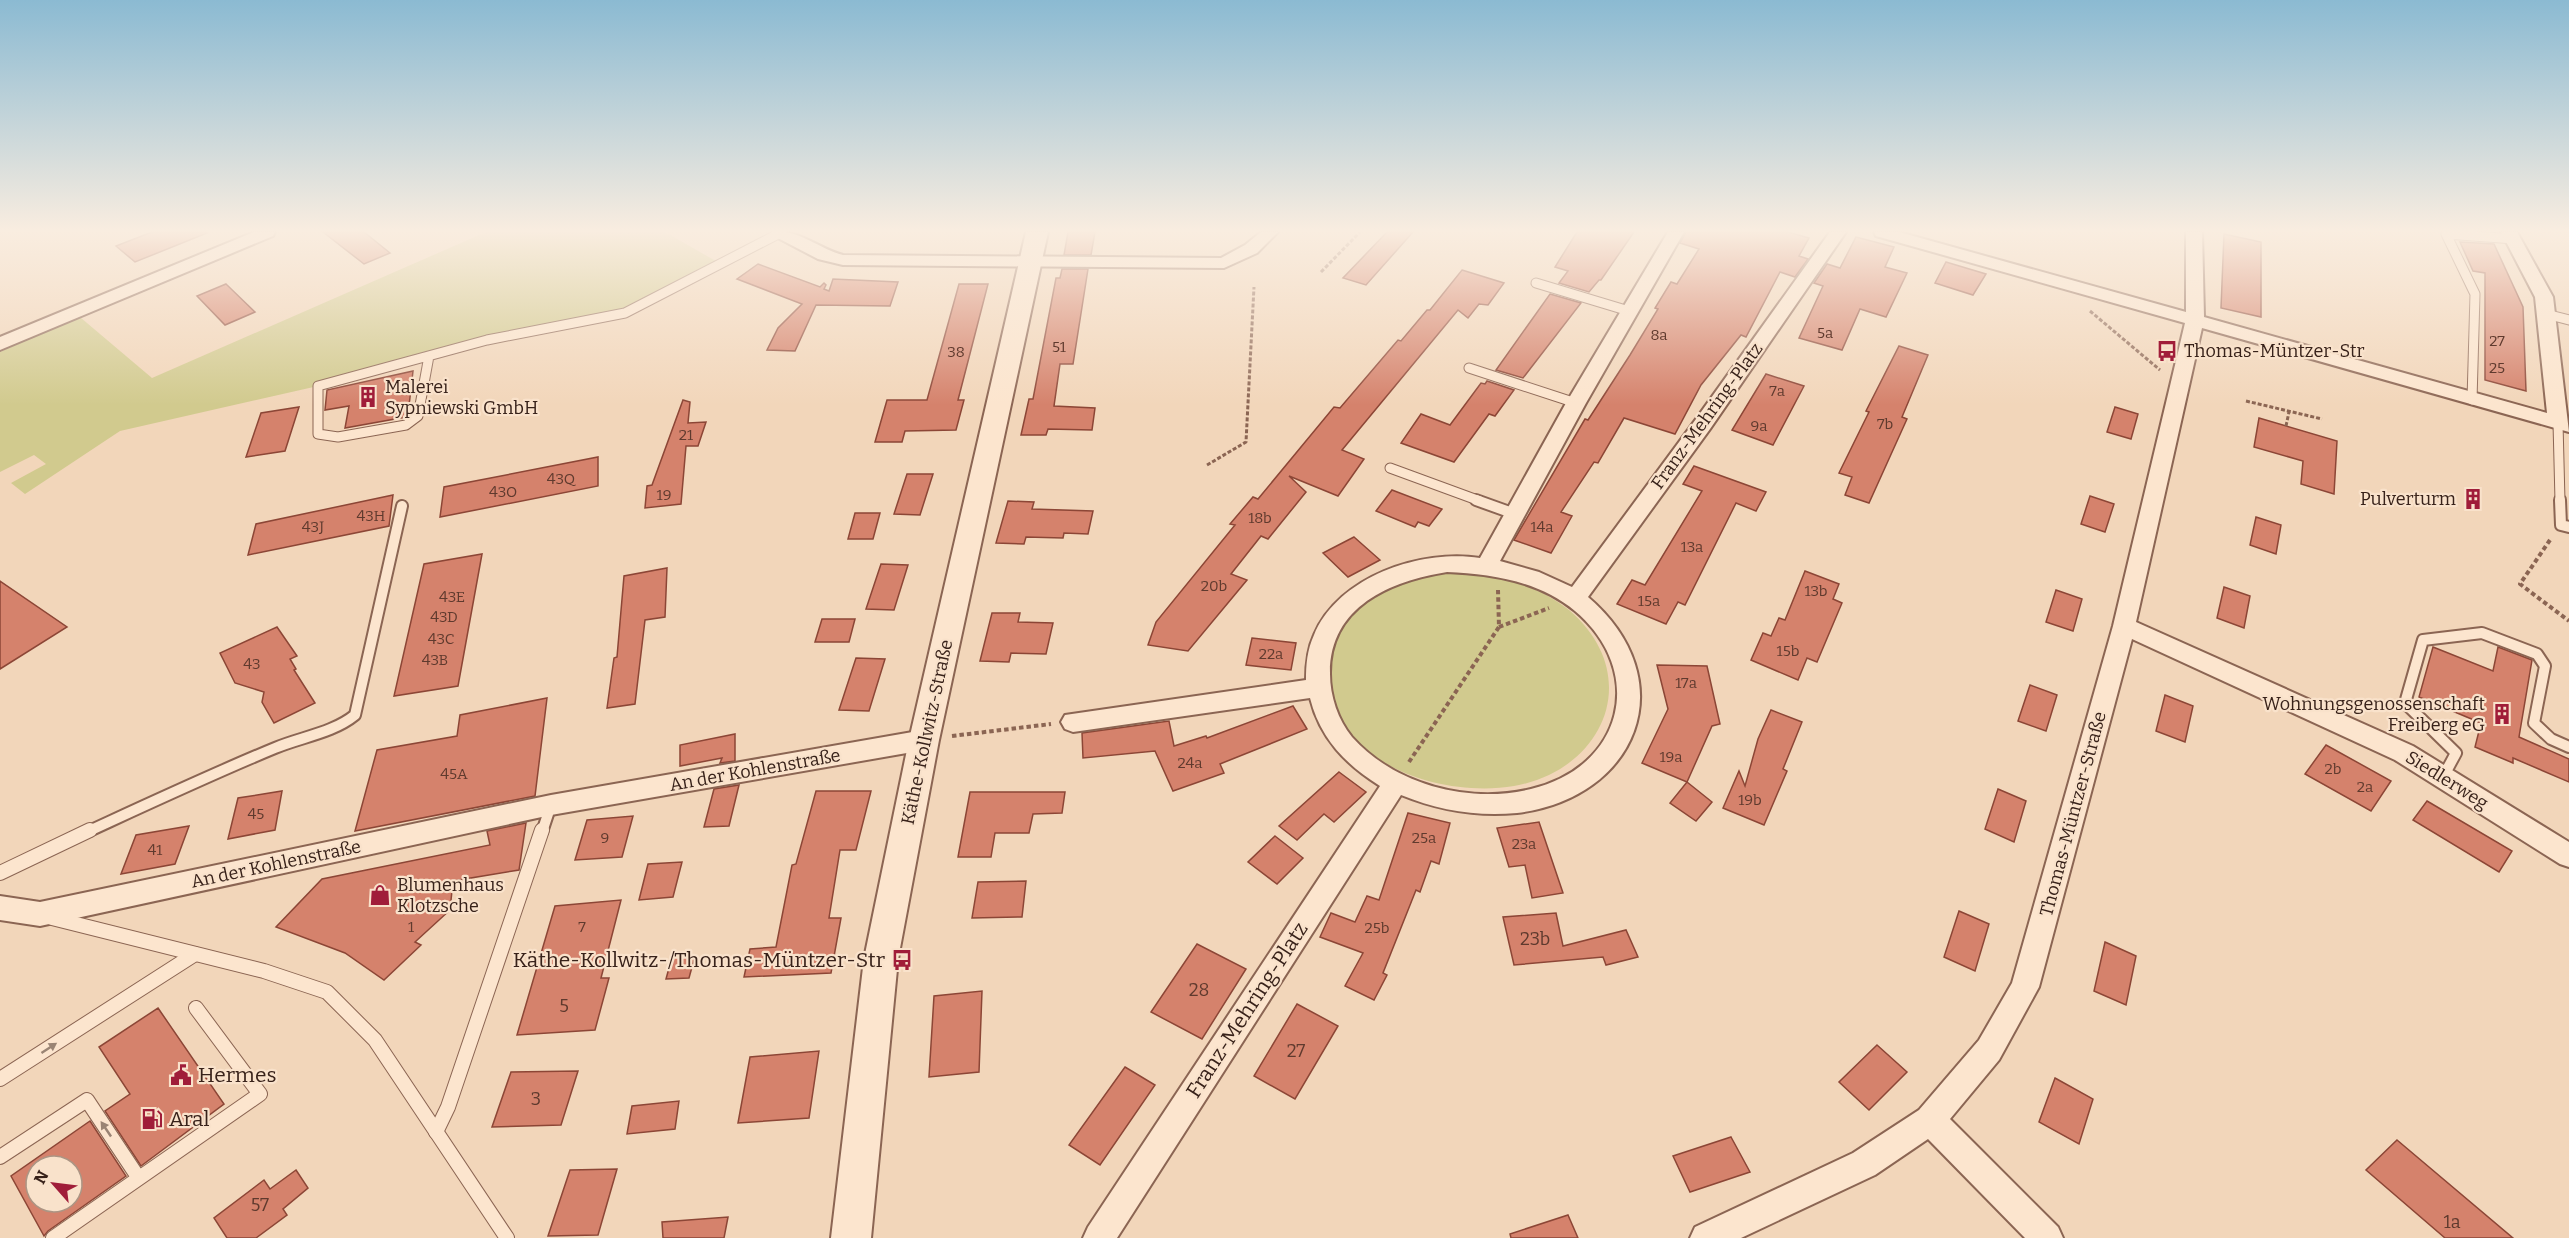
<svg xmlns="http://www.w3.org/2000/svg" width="2569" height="1238" viewBox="0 0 2569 1238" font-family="Bitter,serif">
<rect width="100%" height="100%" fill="#f2d6ba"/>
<!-- green -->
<g fill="#d1ca8e">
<path d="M486 232H665L721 264 625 313 487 340 318 386 120 431 25 494 11 483 46 464 34 455 0 472V352L33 337 28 332 74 312 152 378Z"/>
<path d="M1451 572C1494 575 1534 582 1569 610 1645 675 1605 770 1514 786 1450 797 1353 771 1332 700 1308 620 1383 578 1451 572Z"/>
</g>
<!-- building -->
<g fill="#d5826c" stroke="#8c4636" stroke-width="1.5" fill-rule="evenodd">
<path d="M152 232H206L207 233 135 262 116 246Z"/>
<path d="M323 232H364L390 253 364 264Z"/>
<path d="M1068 232H1095L1091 255H1064Z"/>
<path d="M1387 232H1413L1366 285 1343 278Z"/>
<path d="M1577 232H1634L1601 280H1599L1589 292 1559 283 1568 271 1555 267Z"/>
<path d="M1686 232H1788L1809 238 1799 256 1808 259 1795 277 1780 272 1746 337 1741 335 1701 385 1675 434 1624 418 1598 463 1594 462 1561 512 1572 516 1551 553 1514 540 1585 419 1588 420 1630 355 1658 309 1655 308 1671 282 1677 284 1699 249 1680 243Z"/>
<path d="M2224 234 2261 242V317L2221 308Z"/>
<path d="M1856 237 1894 247 1885 267 1907 273 1886 317 1860 309 1842 350 1799 338 1823 286 1814 283 1827 264 1840 268Z"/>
<path d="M2460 242 2494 244 2523 307 2526 391 2485 380V273L2473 271Z"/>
<path d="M1946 262 1986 274 1973 295 1935 283Z"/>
<path d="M758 264 820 287 824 283 826 285 824 289 829 291 833 279 898 282 890 306 816 305 795 351 767 350 778 328 802 304 737 279Z"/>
<path d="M1062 269H1088L1073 364H1060L1054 406 1095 408 1092 430 1048 429 1046 435H1021L1029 399H1033L1056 278H1060Z"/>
<path d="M1462 270 1504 283 1488 305 1479 304 1468 318 1458 310 1342 450 1364 459 1338 496 1289 476 1306 492 1268 539 1261 536 1231 574 1247 580 1188 651 1148 645 1156 622 1235 525 1230 524 1253 497 1258 499 1334 407 1340 408 1398 340 1401 341 1427 310H1430Z"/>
<path d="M226 284 255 312 225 325 197 296Z"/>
<path d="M959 284H988L958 400H964L956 430 905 431 902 442H875L887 400H927Z"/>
<path d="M1550 294 1581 303 1523 378 1496 370Z"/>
<path d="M1899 346 1928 355 1902 417 1907 419 1869 503 1845 495 1852 477 1839 473 1869 412 1866 411Z"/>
<path d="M413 371 408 415 406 417 345 428 349 406 325 410 327 390Z"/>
<path d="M1766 374 1804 386 1773 445 1732 430Z"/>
<path d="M1487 381 1514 390 1495 416 1489 414 1454 462 1401 443 1421 414 1450 425 1481 383 1485 384Z"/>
<path d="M683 400 690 402 688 423 706 422 698 446H686L681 504 645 508 647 486 652 485Z"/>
<path d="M299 407 285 451 246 457 261 413Z"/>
<path d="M2115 407 2138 414 2131 439 2107 432Z"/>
<path d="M2259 418 2337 441 2334 494 2301 484 2303 461 2254 447Z"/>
<path d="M598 457V486L440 517 444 487Z"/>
<path d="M1694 466 1766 492 1756 511 1736 503 1685 605 1678 602 1666 624 1617 604 1632 580 1645 585 1702 491 1683 484Z"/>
<path d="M907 474H933L920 515 894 514Z"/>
<path d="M1392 490 1442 509 1429 526 1418 522 1415 527 1376 511Z"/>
<path d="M393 495 389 526 248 555 256 524Z"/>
<path d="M2090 496 2114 504 2105 532 2081 524Z"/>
<path d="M1008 501 1034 502 1032 509 1093 511 1088 534 1064 533 1063 538 1026 537 1024 544 996 543Z"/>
<path d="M855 513H880L873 539H848Z"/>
<path d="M2256 517 2281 525 2276 554 2250 545Z"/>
<path d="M1354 537 1380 560 1348 577 1323 553Z"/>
<path d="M482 554 458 686 394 696 424 564Z"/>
<path d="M881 564 908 565 894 610 866 609Z"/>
<path d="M667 568 665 617 645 620 635 704 607 708 614 658 617 657 624 576Z"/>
<path d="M1805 571 1839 584 1833 599 1842 603 1817 662 1807 658 1798 680 1751 660 1763 633 1771 636 1779 618 1785 620Z"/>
<path d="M0 581 67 627 0 669Z"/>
<path d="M2224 587 2250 596 2244 628 2217 618Z"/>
<path d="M2056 590 2082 599 2073 631 2046 622Z"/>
<path d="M992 613H1020L1018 622 1053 623 1046 654 1011 653 1009 662 980 661Z"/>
<path d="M822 619H855L849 642H815Z"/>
<path d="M277 627 297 656 290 659 296 669 294 670 315 703 274 723 262 702 264 692 235 683 220 653Z"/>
<path d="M1252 638 1296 643 1291 670 1246 665Z"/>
<path d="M2433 647 2493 671 2498 647 2532 660 2519 737 2569 759V782L2513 758V763L2475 747 2481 723 2419 697Z"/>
<path d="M856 658 885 659 869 711 839 710Z"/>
<path d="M1657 665 1707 666 1720 724 1712 726 1687 782 1642 763 1668 709Z"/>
<path d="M2030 685 2057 695 2046 731 2018 721Z"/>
<path d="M2165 695 2193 706 2185 742 2156 731Z"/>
<path d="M547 698 535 796 355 831 377 750 457 736 460 715Z"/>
<path d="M1293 706 1307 729 1220 764 1224 773 1173 791 1155 751 1083 758 1082 733 1169 721 1174 746 1206 736 1207 738Z"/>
<path d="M1771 710 1802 722 1783 769 1787 771 1764 825 1723 808 1739 771 1745 786 1758 739Z"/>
<path d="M735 734V761L720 763 722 758 680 766V745Z"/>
<path d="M2326 745 2391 781 2371 811 2305 774Z"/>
<path d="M1339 772 1366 792 1334 822 1324 814 1297 840 1279 826Z"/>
<path d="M1687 782 1712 802 1696 821 1670 803Z"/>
<path d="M739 785 729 826 704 827 714 789Z"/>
<path d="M1998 789 2026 801 2014 842 1985 829Z"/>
<path d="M282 791 275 830 228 839 238 798Z"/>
<path d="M816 791H871L856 850H840L829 918H841L831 973 744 977 750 949 776 947 792 865 796 864Z"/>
<path d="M970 792H1065L1062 813 1033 814 1029 833H995L991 857H958Z"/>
<path d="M2427 801 2512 851 2499 872 2413 820Z"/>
<path d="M1408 813 1450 823 1439 864 1431 861 1420 892 1416 890 1383 973 1387 975 1374 1000 1345 986 1363 953 1320 937 1331 913 1355 922 1367 896 1379 900Z"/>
<path d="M633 816 622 857 575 860 587 820Z"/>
<path d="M1539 822 1563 893 1532 898 1525 865 1509 867 1497 828Z"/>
<path d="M526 823 519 870 453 881 450 910 415 942 421 945 384 980 345 953 276 927 322 879 490 845 487 831Z"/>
<path d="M189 826 175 864 121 874 136 835Z"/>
<path d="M1275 836 1303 858 1277 884 1248 862Z"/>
<path d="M682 862 673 897 639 900 648 864Z"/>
<path d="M1026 881 1022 917 972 918 978 882Z"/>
<path d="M621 900 601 978H609L595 1030 517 1035 555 906Z"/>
<path d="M1959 911 1989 924 1975 971 1944 957Z"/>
<path d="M1556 913 1563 946 1626 930 1638 957 1606 965 1603 957 1514 965 1503 917Z"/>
<path d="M2105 942 2136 956 2126 1005 2094 991Z"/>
<path d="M1197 944 1246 969 1202 1039 1151 1012Z"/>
<path d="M695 956 689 978 666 979 672 957Z"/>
<path d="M982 991 979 1072 929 1077 934 996Z"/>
<path d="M1297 1004 1338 1026 1295 1099 1254 1076Z"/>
<path d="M158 1008 224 1104 141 1166 105 1111 130 1094 99 1047Z"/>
<path d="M1877 1045 1907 1072 1869 1110 1839 1082Z"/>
<path d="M819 1051 809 1118 738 1123 750 1057Z"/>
<path d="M1125 1067 1155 1085 1100 1165 1069 1145Z"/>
<path d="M578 1071 561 1125 492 1127 511 1072Z"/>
<path d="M2055 1078 2093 1099 2079 1144 2039 1122Z"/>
<path d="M679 1101 675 1129 627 1134 632 1106Z"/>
<path d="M90 1121 126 1176 48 1231 44 1236 11 1176ZM36 1166H72V1202H36Z"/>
<path d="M1731 1137 1750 1172 1690 1192 1673 1156Z"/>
<path d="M2397 1140 2513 1238H2445L2366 1170Z"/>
<path d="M617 1169 598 1235 548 1236 570 1170Z"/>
<path d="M296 1170 308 1188 283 1209 287 1215 256 1238H227L214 1218 264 1180 270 1189Z"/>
<path d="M1568 1215 1578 1238H1511L1510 1234Z"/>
<path d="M728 1217 724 1238H663L662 1222Z"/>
</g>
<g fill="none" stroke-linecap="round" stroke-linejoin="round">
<defs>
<g id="service-far2">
<path d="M1536 283 1629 311"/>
<path d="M2546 314 2569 320"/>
<path d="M429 356 418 416 406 425 338 437 318 434V386L487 340 625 313 782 232"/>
<path d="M1469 368 1576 403"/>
<path d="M2472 400 2475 294 2446 234 2514 239"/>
<path d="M2558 423 2560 501"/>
<path d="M1390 468 1480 501"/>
</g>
<g id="service-far1">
<path d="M1476 500 1515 514"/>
<path d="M2560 500 2561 525 2569 527"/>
<path d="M2443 777 2456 753 2405 703 2423 640 2482 633 2537 654 2545 666 2534 723 2551 739 2569 747"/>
<path d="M87 832C150 803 212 774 275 748 301 737 333 733 355 715L402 506"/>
<path d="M542 832 551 805"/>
</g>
<g id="service">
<path d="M0 873 90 830"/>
<path d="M52 918 264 971 327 992 375 1040 507 1238"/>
<path d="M0 1079 195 954"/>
<path d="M436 1132 448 1107 542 830"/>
<path d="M0 1157 87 1100 138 1177"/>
<path d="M53 1238 260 1094 196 1008"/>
</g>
<g id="minor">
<path d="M254 232H275L273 236 0 350V337Z"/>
<path d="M772 232C800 229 817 248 843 255L1221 258 1245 245 1261 232H1278L1257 253 1224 268 843 265 818 259 774 236Z"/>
<path d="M1668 232H1684L1586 403 1500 561 1539 572 1572 587 1696 419 1830 232H1846L1710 429 1588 597C1685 680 1638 798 1517 813 1476 817 1438 810 1401 795L1117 1238H1083L1088 1227 1380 786C1345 764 1320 738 1310 698L1073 732 1065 729 1061 722 1065 715 1306 680C1306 665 1307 650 1314 635 1339 576 1421 549 1480 558L1566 403ZM1447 572C1492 574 1539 581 1575 611 1647 672 1623 767 1531 789 1469 804 1395 785 1352 737 1338 720 1330 696 1330 674 1329 607 1390 581 1447 572Z"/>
<path d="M1874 232H1899L2186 312V232H2202L2204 317 2547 413 2535 297 2501 232H2517L2553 297 2569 432 2202 328 2136 622 2413 746 2569 842V867L2560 864 2395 760 2132 639 2039 987 1999 1060 1950 1119 2058 1227 2063 1238H2025L1928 1139 1875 1175 1741 1238H1690L1695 1227 1853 1153 1919 1110 1979 1040 2012 983 2113 626 2185 323 1876 236Z"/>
<path d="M924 730 933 733 936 740 933 747 924 750 551 815 40 926 0 920V896L40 902 551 795Z"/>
</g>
<path id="tertiary" d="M1026 232H1048L939 740 898 959 871 1238H831L864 959 909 740Z"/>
</defs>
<!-- service-far2 casing -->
<use href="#service-far2" stroke="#8b6553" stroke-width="11"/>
<!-- service-far1 casing -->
<use href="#service-far1" stroke="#8b6553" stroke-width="14"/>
<!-- service casing -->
<use href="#service" stroke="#8b6553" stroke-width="16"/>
<!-- minor casing -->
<use href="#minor" stroke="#8b6553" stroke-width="4"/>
<!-- tertiary casing -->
<use href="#tertiary" stroke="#8b6553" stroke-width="4"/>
<!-- path-far1 -->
<g stroke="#8b6553" stroke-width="3" stroke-dasharray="4 2" stroke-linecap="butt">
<path d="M1321 272 1360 232"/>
<path d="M2090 311 2160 370"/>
<path d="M2246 401 2322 419"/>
<path d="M2286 426 2289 412"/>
<path d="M1207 465 1246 442 1254 287"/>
</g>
<!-- path -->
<g stroke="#8b6553" stroke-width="4" stroke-dasharray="4.5 3" stroke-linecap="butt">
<path d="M2550 540 2520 584 2569 621"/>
<path d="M1499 627 1549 608"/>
<path d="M952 736 1051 724"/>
<path d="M1409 762 1499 627 1498 590"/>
</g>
<!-- service-far2 -->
<use href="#service-far2" stroke="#fce5ce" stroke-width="9"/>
<!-- service-far1 -->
<use href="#service-far1" stroke="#fce5ce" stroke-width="10"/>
<!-- service -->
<use href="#service" stroke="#fce5ce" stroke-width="14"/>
<!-- minor -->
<use href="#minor" fill="#fce5ce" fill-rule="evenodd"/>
<!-- tertiary -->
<use href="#tertiary" fill="#fce5ce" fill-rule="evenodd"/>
</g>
<!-- one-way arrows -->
<defs><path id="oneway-solid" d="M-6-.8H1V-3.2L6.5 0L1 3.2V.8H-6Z" transform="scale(1.5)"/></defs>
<g fill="#9a8474">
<use href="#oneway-solid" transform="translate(49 1048) rotate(-33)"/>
<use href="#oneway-solid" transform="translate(106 1129) rotate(-124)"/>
</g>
<!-- sky -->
<linearGradient id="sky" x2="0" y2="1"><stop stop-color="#8bbad2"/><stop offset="0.57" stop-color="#f9ede0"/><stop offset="1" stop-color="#f9ede0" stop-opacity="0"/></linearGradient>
<rect width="2569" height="405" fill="url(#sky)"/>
<!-- icons -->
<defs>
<symbol id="bus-bare" viewBox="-9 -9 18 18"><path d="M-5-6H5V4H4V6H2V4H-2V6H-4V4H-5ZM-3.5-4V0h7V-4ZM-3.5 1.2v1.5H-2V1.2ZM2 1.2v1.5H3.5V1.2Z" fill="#a01d39" stroke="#f9e2cb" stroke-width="2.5" paint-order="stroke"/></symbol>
<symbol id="building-bare" viewBox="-9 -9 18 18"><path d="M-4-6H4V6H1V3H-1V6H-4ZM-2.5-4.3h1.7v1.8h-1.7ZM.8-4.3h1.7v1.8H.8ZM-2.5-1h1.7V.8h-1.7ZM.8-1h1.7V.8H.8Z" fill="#a01d39" stroke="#f9e2cb" stroke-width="2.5" paint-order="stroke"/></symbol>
<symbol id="shop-bare" viewBox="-9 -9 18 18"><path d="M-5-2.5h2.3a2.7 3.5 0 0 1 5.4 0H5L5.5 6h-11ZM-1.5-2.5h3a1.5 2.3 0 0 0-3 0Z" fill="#a01d39" stroke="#f9e2cb" stroke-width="2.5" paint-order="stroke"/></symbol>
<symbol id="civic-bare" viewBox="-9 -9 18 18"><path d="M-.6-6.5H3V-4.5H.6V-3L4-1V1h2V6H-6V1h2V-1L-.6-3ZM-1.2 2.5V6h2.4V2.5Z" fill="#a01d39" stroke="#f9e2cb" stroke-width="2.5" paint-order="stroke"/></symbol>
<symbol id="fuel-bare" viewBox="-9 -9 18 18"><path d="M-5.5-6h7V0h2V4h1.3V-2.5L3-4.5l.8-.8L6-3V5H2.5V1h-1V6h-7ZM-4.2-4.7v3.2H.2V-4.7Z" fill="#a01d39" stroke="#f9e2cb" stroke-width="2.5" paint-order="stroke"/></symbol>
</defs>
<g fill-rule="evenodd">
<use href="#bus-bare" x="2152" y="336" width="30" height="30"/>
<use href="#building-bare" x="353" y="382" width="30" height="30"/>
<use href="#building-bare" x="2458" y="484" width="30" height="30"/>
<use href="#building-bare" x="2487" y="699" width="30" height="30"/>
<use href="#shop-bare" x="365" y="880" width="30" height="30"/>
<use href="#bus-bare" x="887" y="945" width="30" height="30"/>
<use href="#civic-bare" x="166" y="1060" width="30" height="30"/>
<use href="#fuel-bare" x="137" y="1104" width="30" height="30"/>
</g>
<g text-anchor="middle" stroke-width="4.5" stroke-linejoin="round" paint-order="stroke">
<!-- number labels -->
<g font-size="15" fill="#5f3a2e">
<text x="1825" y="338">5a</text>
<text x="1659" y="340">8a</text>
<text x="2497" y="346">27</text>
<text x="1059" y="352">51</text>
<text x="956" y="357">38</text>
<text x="2497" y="373">25</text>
<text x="1777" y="396">7a</text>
<text x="1885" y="429">7b</text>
<text x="1759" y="431">9a</text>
<text x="686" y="440">21</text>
<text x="561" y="484">43Q</text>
<text x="503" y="497">43O</text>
<text x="664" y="500">19</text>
<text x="371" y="521">43H</text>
<text x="1260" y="523">18b</text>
<text x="313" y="532">43J</text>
<text x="1542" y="532">14a</text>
<text x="1692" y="552">13a</text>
<text x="1214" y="591">20b</text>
<text x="1816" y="596">13b</text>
<text x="452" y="602">43E</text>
<text x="1649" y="606">15a</text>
<text x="444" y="622">43D</text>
<text x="441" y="644">43C</text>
<text x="1788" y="656">15b</text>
<text x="1271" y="659">22a</text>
<text x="435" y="665">43B</text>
<text x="252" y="669">43</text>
<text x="1686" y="688">17a</text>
<text x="1671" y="762">19a</text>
<text x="1190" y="768">24a</text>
<text x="2333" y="774">2b</text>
<text x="454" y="779">45A</text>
<text x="2365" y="792">2a</text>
<text x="1750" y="805">19b</text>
<text x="256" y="819">45</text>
<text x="605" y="843">9</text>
<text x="1424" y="843">25a</text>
<text x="1524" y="849">23a</text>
<text x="155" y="855">41</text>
<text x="411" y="932">1</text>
<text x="582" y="932">7</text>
<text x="1377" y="933">25b</text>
</g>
<!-- poi labels -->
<g font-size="18" fill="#38221a" stroke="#f9e2cb" text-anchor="start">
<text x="2184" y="357">Thomas-Müntzer-Str</text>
<text x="385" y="393">Malerei<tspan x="385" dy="21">Sypniewski GmbH</tspan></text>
<text x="2456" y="505" text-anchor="end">Pulverturm</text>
<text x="2485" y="710" text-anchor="end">Wohnungsgenossenschaft<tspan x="2485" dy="21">Freiberg eG</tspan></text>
<text x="397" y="891">Blumenhaus<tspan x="397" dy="21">Klotzsche</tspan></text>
</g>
<!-- street labels -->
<g font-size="18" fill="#38221a" stroke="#f9e2cb">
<text transform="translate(1707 416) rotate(-54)" y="6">Franz-Mehring-Platz</text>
<text transform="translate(927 732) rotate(-78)" y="6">Käthe-Kollwitz-Straße</text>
<text transform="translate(755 770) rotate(-10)" y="6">An der Kohlenstraße</text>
<text transform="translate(2447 780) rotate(32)" y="6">Siedlerweg</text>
<text transform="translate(2073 814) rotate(-75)" y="6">Thomas-Müntzer-Straße</text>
<text transform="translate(276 864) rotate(-12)" y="6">An der Kohlenstraße</text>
</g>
<!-- near-number labels -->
<g font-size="18" fill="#5f3a2e">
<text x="1535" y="945">23b</text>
<text x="1199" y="996">28</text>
<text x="564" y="1012">5</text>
<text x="1296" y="1057">27</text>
<text x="536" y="1105">3</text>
<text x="260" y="1211">57</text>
<text x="2452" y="1228">1a</text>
</g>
<!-- near-poi labels -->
<g font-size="21" fill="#38221a" stroke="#f9e2cb" text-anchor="start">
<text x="885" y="967" text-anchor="end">Käthe-Kollwitz-/Thomas-Müntzer-Str</text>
<text x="198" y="1082">Hermes</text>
<text x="169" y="1126">Aral</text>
</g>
<!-- near-street labels -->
<g font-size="21" fill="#38221a" stroke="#f9e2cb">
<text transform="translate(1247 1010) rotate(-57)" y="7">Franz-Mehring-Platz</text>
</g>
</g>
<!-- north arrow -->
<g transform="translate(54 1184) rotate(298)"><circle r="28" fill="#f9e2cb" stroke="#ac9584" stroke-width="1.5"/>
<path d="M0-4.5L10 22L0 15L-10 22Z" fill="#a01d39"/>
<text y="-9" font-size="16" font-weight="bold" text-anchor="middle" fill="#38221a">N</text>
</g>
</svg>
